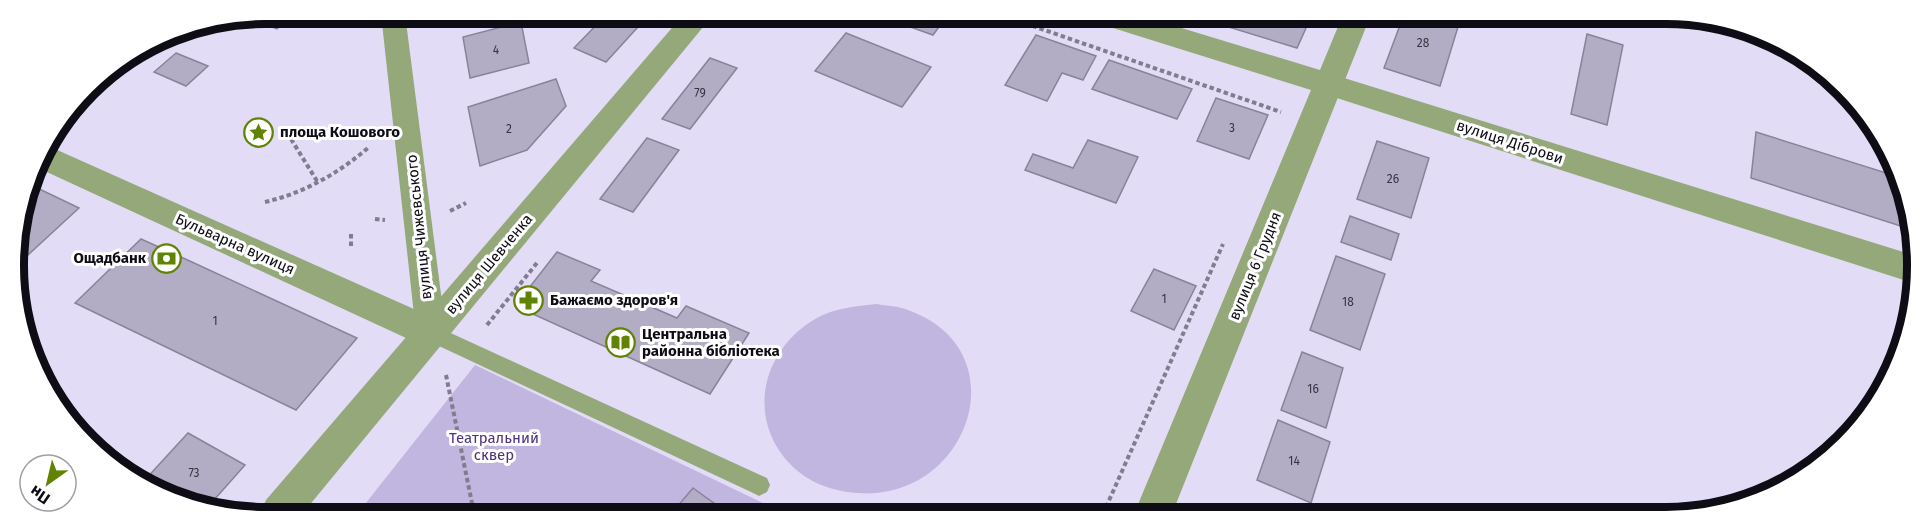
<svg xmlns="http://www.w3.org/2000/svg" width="1931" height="531" viewBox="0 0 1931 531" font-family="'Fira Sans',sans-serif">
<rect width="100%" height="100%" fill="#e3dcf6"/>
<!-- green -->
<g fill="#c0b6df">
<path d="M877 304C887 306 899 306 908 310 1021 350 969 502 857 493 832 491 809 483 791 465 746 419 761 351 815 319 834 308 856 306 877 304Z"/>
<path d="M475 365 786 514 358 513Z"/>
</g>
<!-- building -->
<g fill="#b2acc4" stroke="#88839a" stroke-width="1.5">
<path d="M266 14H294L277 29 246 17Z"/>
<path d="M606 15H641L647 17 606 62 574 48Z"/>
<path d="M905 16H947L933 35 899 23Z"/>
<path d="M1196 17H1311L1297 48Z"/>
<path d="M1403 17H1461L1440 86 1384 68Z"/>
<path d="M1599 18H1628L1626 26Z"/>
<path d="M521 22 529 63 470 78 463 37Z"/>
<path d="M846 33 931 67 902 107 815 71Z"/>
<path d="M1587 34 1623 45 1607 125 1571 114Z"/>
<path d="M1036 35 1096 56 1083 80 1062 73 1047 101 1005 85Z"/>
<path d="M158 40 162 41 135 64 125 60Z"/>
<path d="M176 53 208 66 186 86 154 72Z"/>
<path d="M710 58 737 68 690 129 662 119Z"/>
<path d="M1109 60 1192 89 1177 119 1092 89Z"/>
<path d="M556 79 566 106 527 150 480 166 468 107Z"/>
<path d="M1216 98 1268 115 1249 159 1197 141Z"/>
<path d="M1756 132 1896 176 1913 216V230L1751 178Z"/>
<path d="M647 138 679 150 633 212 600 199Z"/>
<path d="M1088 140 1138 157 1116 203 1025 170 1033 154 1073 168Z"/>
<path d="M1377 141 1429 158 1411 218 1357 199Z"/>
<path d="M31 185 79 208 16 266 14 249Z"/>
<path d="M1350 216 1399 234 1391 260 1341 242Z"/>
<path d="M141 239 181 257 357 338 296 410 75 303Z"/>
<path d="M557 252 600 270 591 281 677 318 686 306 749 333 710 394 515 306Z"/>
<path d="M1336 256 1385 274 1360 350 1310 330Z"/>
<path d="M1154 269 1196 286 1174 330 1131 311Z"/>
<path d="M1302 352 1343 368 1326 428 1281 410Z"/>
<path d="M1278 420 1330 442 1311 503 1257 480Z"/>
<path d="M188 433 245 465 206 509 143 482Z"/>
<path d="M693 488 729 514H671Z"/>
</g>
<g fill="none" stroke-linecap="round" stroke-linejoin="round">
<!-- path -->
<g stroke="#817c8e" stroke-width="4" stroke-dasharray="4.5 3" stroke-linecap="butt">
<path d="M1004 16 1281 112"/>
<path d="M291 139 317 181"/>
<path d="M265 202C304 193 339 173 369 147"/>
<path d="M450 211 466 203"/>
<path d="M375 219 385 220"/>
<path d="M351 234V249"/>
<path d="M487 325 537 263"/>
<path d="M446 375 474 513"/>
<path d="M1103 514 1223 244"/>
</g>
<!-- service -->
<path fill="#95a879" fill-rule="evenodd" d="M431 324 767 478 770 485 767 492 759 496 751 492 424 339 421 333 424 327Z"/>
<!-- pedestrian -->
<path fill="#95a879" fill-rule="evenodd" d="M381 14H405L446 333 441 342 431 346 421 342 416 333Z"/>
<!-- minor -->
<g fill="#95a879" fill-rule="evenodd">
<path d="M1328 73 1913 255V283L1318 92 1313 84 1318 76Z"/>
<path d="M46 145 443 322 448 333 443 344 431 348 419 344 36 167 40 154Z"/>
</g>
<!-- tertiary -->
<g fill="#95a879" fill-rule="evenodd">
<path d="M683 15H713L303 513H260L266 500Z"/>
<path d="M1093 16H1142L1320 70 1342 17H1370L1172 514H1134L1311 90 1097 23Z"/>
</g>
</g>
<!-- icons -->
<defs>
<symbol id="sight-ring" viewBox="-11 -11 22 22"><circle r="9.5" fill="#fff" stroke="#608402" stroke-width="1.5"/><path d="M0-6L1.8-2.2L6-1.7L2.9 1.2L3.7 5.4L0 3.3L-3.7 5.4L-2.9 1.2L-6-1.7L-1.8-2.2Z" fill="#608402"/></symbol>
<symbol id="bank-ring" viewBox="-11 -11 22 22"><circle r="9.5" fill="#fff" stroke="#608402" stroke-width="1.5"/><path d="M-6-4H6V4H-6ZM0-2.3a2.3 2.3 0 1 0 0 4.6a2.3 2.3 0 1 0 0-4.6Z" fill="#608402"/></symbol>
<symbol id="pharmacy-ring" viewBox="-11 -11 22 22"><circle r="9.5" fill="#fff" stroke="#608402" stroke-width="1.5"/><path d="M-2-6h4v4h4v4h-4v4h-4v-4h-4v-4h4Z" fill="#608402"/></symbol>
<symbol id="library-ring" viewBox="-11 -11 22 22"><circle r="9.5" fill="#fff" stroke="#608402" stroke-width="1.5"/><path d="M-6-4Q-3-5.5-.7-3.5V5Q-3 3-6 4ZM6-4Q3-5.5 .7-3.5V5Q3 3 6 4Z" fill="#608402"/></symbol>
</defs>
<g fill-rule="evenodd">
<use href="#sight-ring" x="242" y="116" width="33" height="33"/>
<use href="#bank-ring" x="150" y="242" width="33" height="33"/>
<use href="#pharmacy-ring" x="512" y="284" width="33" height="33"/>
<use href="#library-ring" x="604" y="326" width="33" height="33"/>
</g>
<g text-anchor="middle" stroke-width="6" stroke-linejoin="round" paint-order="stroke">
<!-- number labels -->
<g font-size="12" fill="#373440">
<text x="1423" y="47">28</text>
<text x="496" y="54">4</text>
<text x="700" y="97">79</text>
<text x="1232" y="132">3</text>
<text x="509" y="133">2</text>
<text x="1393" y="183">26</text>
<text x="1164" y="303">1</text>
<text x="1348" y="306">18</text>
<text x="215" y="325">1</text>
<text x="1313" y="393">16</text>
<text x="1294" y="465">14</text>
<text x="194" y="477">73</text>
</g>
<!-- poi labels -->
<g font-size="15" font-weight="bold" fill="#0e0c14" stroke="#fff" text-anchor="start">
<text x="280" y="137">площа Кошового</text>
<text x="146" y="263" text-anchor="end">Ощадбанк</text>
<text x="550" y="305">Бажаємо здоров'я</text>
<text x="642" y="339">Центральна<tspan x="642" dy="17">районна бібліотека</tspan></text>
</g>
<!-- street labels -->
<g font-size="15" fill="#0e0c14" stroke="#fff">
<text transform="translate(1510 142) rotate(18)" y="5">вулиця Діброви</text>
<text transform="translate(419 227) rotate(-96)" y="5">вулиця Чижевського</text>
<text transform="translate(235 244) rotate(24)" y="5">Бульварна вулиця</text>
<text transform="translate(489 264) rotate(-50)" y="5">вулиця Шевченка</text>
<text transform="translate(1255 266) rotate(-68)" y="5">вулиця 6 Грудня</text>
</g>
<!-- park labels -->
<g font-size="15" fill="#4c317d" stroke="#fff">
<text x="494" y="443">Театральний<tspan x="494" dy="17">сквер</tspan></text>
</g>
</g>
<!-- crop -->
<path d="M0 0H1931V531H0ZM265 24H1666A241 241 0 0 1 1907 265V266A241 241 0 0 1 1666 507H265A241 241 0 0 1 24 266V265A241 241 0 0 1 265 24Z" fill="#fff" fill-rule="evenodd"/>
<path fill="none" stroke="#0e0c14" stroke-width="8" d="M265 24H1666A241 241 0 0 1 1907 265V266A241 241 0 0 1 1666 507H265A241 241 0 0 1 24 266V265A241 241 0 0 1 265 24Z"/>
<!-- north arrow -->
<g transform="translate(48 483) rotate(214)"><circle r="28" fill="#ffffff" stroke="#9f9ea1" stroke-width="1.5"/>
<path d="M0-4.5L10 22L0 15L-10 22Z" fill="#608402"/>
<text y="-9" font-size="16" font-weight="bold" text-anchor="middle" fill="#0e0c14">Пн</text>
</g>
</svg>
